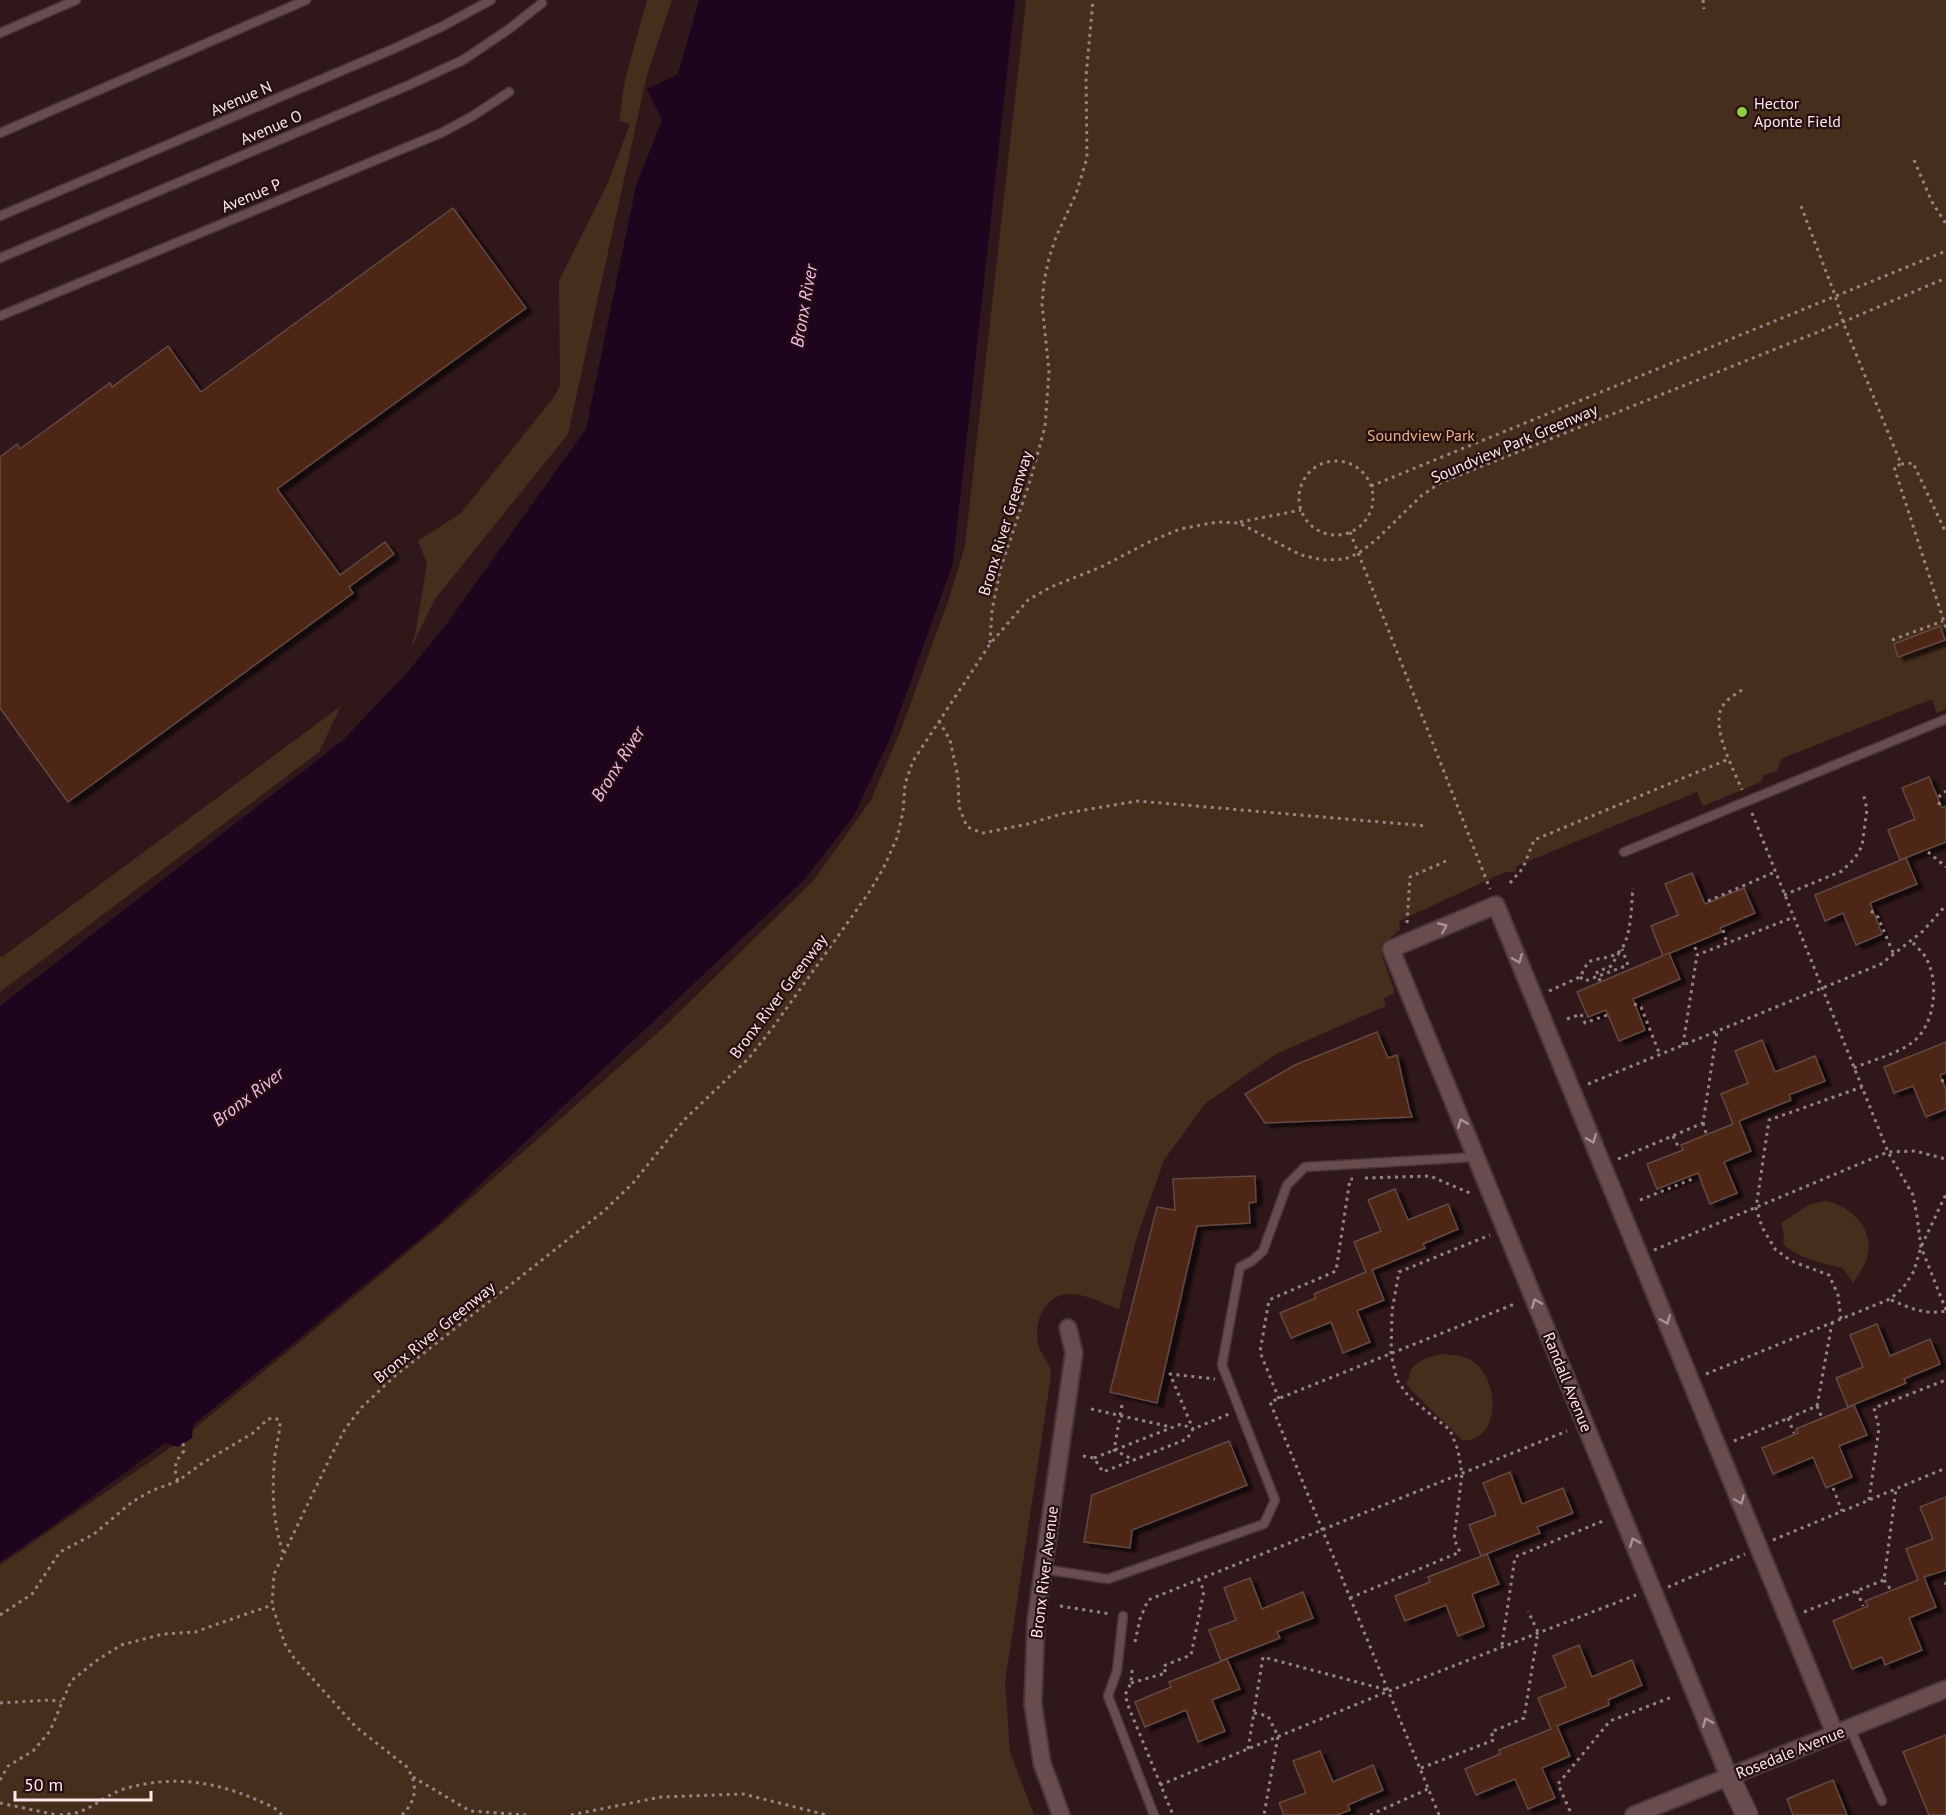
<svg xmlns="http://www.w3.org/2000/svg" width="1946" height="1815" viewBox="0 0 1946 1815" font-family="'PT Sans',sans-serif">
<defs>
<filter id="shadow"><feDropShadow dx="6" dy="4" stdDeviation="1.5" flood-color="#0009"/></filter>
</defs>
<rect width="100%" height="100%" fill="#30181a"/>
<!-- green -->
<g fill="#452e1b">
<path d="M647 0H672L647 75 568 434 435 599 411 648 416 630 427 563 418 541 461 513 554 397 560 385 559 281 607 185 630 124 619 121 625 80Z"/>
<path d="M1026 0H1946V709L1937 713 1932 699 1781 759 1777 771 1764 775 1761 782 1703 806 1697 792 1536 858 1517 866 1515 872H1505L1399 921 1400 929 1383 945 1381 953 1395 993 1383 999 1386 1006 1276 1054 1205 1104 1164 1160 1136 1240 1119 1309C1104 1304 1085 1293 1069 1294 1044 1295 1032 1324 1039 1347 1043 1359 1051 1361 1051 1376L1005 1682 1010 1752 1034 1815H0V1565L177 1443 436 1229 662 1029 814 880 871 800 900 732 948 602 965 546Z"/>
<path d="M341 706 319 752 0 992V956L2 957Z"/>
<path d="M1825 1201C1850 1205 1876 1229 1867 1258 1864 1267 1858 1275 1853 1283L1843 1268C1822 1263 1800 1259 1783 1244L1784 1235 1781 1223 1810 1204Z"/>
<path d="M1441 1354C1451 1355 1460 1355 1469 1359 1502 1376 1501 1444 1462 1440L1411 1390 1406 1382 1409 1378C1409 1362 1429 1357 1441 1354Z"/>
</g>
<!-- water -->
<path fill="#1f041e" d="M699 0H1015L953 563 890 739 853 817 804 880 437 1225 193 1425 192 1438 178 1447 165 1443 54 1525 0 1562V1006L343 740 405 675 445 626 586 429 636 186 662 120 647 89 678 74Z"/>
<!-- building -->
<g fill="#4d2519" stroke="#634941" stroke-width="1.5" filter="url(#shadow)">
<path d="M453 208 526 308 277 489 340 575 385 542 394 554 349 587 353 593 68 802 0 708V457L17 444 20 449 110 383 112 387 168 346 201 392Z"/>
<path d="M1940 626 1945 640 1898 657 1894 644Z"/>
<path d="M1929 777 1942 808 1946 806V842L1900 860 1888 830 1915 819 1902 788Z"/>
<path d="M1906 858 1917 884 1870 903 1882 934 1856 945 1843 913 1825 921 1815 895Z"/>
<path d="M1692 873 1705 904 1744 888 1755 913 1720 928 1721 932 1663 956 1651 926 1678 915 1665 884Z"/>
<path d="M1669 953 1680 979 1633 999 1645 1030 1619 1041 1606 1010 1588 1017 1577 992Z"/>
<path d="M1377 1032 1388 1058 1397 1055 1409 1108 1412 1117 1265 1123 1245 1094 1295 1065Z"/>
<path d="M1762 1040 1775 1072 1815 1056 1825 1081 1789 1095 1791 1100 1739 1121 1751 1151 1724 1162 1737 1193 1710 1204 1698 1173 1657 1189 1647 1164 1683 1150 1681 1145 1733 1124 1721 1094 1748 1083 1735 1051Z"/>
<path d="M1946 1042V1073L1940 1075 1946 1090V1109L1926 1117 1913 1086 1894 1093 1884 1067Z"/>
<path d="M1255 1176 1256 1202 1249 1203 1250 1223 1197 1226 1157 1403 1110 1392 1157 1207 1175 1210 1173 1179Z"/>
<path d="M1395 1189 1408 1220 1448 1204 1458 1229 1423 1244 1425 1248 1372 1270 1384 1300 1357 1311 1370 1342 1343 1353 1331 1322 1291 1338 1280 1313 1316 1298 1314 1294 1366 1272 1354 1242 1381 1231 1368 1200Z"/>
<path d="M1877 1324 1890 1356 1930 1339 1940 1364 1904 1379 1906 1383 1848 1407 1836 1378 1863 1367 1850 1335Z"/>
<path d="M1854 1405 1867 1435 1839 1446 1852 1477 1826 1488 1813 1457 1773 1474 1762 1448 1798 1433 1796 1429Z"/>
<path d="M1229 1441 1247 1485 1132 1530 1130 1548 1084 1542 1092 1495Z"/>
<path d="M1510 1472 1522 1504 1563 1488 1573 1513 1537 1527 1540 1533 1481 1556 1469 1525 1496 1515 1483 1483Z"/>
<path d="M1946 1497V1570L1924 1577 1936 1607 1909 1618 1922 1650 1885 1665 1882 1657 1852 1669 1833 1621 1868 1606 1865 1601 1918 1580 1906 1549 1933 1539 1920 1507Z"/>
<path d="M1487 1554 1499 1584 1472 1594 1484 1626 1458 1636 1446 1605 1405 1621 1395 1596 1430 1582 1428 1577Z"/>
<path d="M1250 1578 1262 1609 1303 1592 1313 1618 1277 1632 1280 1638 1221 1661 1209 1630 1236 1620 1224 1588Z"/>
<path d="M1579 1645 1592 1677 1632 1660 1642 1685 1608 1700 1609 1705 1557 1726 1570 1756 1542 1768 1555 1798 1528 1809 1515 1779 1476 1795 1465 1769 1500 1754 1499 1750 1551 1729 1538 1698 1566 1687 1553 1656Z"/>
<path d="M1227 1659 1240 1689 1212 1700 1225 1731 1198 1742 1186 1710 1145 1727 1135 1702 1171 1687 1169 1682Z"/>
<path d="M1946 1735V1815H1929L1903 1752Z"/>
<path d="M1320 1751 1333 1782 1373 1765 1383 1790 1348 1805 1350 1810 1337 1815H1284L1279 1803 1306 1793 1293 1761Z"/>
<path d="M1833 1780 1847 1815H1793L1787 1799Z"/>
</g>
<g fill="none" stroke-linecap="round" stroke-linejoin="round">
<defs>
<g id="service">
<path d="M0 33 76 0"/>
<path d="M0 133 306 0"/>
<path d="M0 216 393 49 441 27 491 0"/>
<path d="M0 258 409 85 463 60 509 29 542 3"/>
<path d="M0 316 441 133 471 117 509 92"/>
<path d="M1624 852 1946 719"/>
<path d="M1043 1569 1108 1579 1264 1524 1275 1500 1222 1365 1240 1267 1252 1261 1263 1251 1287 1185 1305 1167 1476 1157"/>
<path d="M1123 1616 1117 1671 1108 1696 1154 1815"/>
<path d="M1850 1728 1882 1801"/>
</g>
<g id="minor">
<path d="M1729 1777 1391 949 1496 905 1835 1734"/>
<path d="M1061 1815 1042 1763 1033 1704 1036 1620 1074 1353 1068 1328"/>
<path d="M1634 1815 1946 1689"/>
</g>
<path id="tertiary" d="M1729 1777 1747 1815"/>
</defs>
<!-- service casing -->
<use href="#service" stroke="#493738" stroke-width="11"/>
<!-- minor casing -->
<use href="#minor" stroke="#493738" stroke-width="20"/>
<!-- tertiary casing -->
<use href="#tertiary" stroke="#493738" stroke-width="24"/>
<!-- path -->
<g stroke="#988385" stroke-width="3" stroke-dasharray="3 4.5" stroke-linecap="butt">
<path d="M1703 0 1704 9"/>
<path d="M1914 160 1932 202 1946 224"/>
<path d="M1801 206 1835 295 1843 322 1901 464 1894 467 1946 628"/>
<circle cx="1336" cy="498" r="37"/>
<path d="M1901 464 1913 463 1946 533"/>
<path d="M1371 486 1946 251"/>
<path d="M1240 522 1301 510"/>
<path d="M1350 532 1490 889"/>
<path d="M1892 640 1943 621"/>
<path d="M990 643 992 610 1001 567 1030 481 1045 427 1049 371 1042 304 1044 282 1049 258 1056 237 1076 194 1087 158 1086 77 1093 0"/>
<path d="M1742 690C1734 695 1725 700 1721 709 1712 730 1734 770 1742 790"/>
<path d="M939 721 950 740 958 777 959 807 967 827 983 833 1028 824 1061 814 1138 801 1427 826"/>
<path d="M1939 805 1940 795 1946 791"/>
<path d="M1752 813 1888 1152 1913 1195 1917 1216 1921 1247 1946 1310"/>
<path d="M1928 852 1946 867"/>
<path d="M1510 883 1523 868 1534 840 1729 759"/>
<path d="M1784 895 1842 871 1855 858 1862 846 1867 809 1863 793"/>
<path d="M1708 901 1775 872"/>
<path d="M1871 911 1878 917 1894 955"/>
<path d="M1407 923 1410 877 1446 861"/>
<path d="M1723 930 1727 943"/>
<path d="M1695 947 1697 955"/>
<path d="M1580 977 1585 981 1628 965 1622 949"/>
<path d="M1600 981 1597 972 1611 966 1619 953"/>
<path d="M1549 991 1580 977 1588 962C1597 958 1607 959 1616 954 1632 945 1631 905 1633 888"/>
<path d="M1634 1004 1641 1007 1660 1055"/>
<path d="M1567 1019 1581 1014 1585 1023 1607 1015"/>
<path d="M1683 1045 1697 955 1794 917"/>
<path d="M1854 1068C1872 1060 1894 1055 1910 1044 1935 1028 1940 983 1926 958 1923 952 1916 946 1911 941"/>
<path d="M1941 1081 1946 1080"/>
<path d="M1588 1084 1881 964 1923 931 1946 905"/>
<path d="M1703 1123 1706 1133"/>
<path d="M1673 1136 1678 1146"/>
<path d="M1618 1159 1703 1123 1717 1031"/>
<path d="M1365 1178 1430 1176 1472 1194"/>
<path d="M1640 1200 1695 1178"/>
<path d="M1654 1250 1888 1152 1915 1151 1946 1159"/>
<path d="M1891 1300C1911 1308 1923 1315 1946 1311"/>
<path d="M1841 1319 1838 1295 1829 1275 1791 1261 1775 1249 1762 1227 1756 1208 1769 1120 1862 1087"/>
<path d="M1706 1374 1890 1299 1903 1288 1914 1271 1921 1247 1946 1194"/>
<path d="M1279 1399 1260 1352 1269 1300 1336 1271 1350 1179H1353"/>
<path d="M1122 1405 1114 1450 1134 1460"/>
<path d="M1817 1406 1822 1418"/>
<path d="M1091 1409 1171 1427"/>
<path d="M1788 1418 1794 1433"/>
<path d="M1734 1441 1817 1406 1832 1323"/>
<path d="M1083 1456 1094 1458 1103 1472 1187 1439 1193 1429 1229 1414"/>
<path d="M1094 1458 1181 1424 1193 1429 1170 1374 1215 1379"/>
<path d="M178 1481C173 1468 175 1461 184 1451L183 1443"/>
<path d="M1833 1488 1842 1511"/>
<path d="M1869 1500 1879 1428 1874 1408 1946 1380"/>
<path d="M1773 1540 1946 1468"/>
<path d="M1884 1580 1891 1590"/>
<path d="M1946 1582V1585"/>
<path d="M1668 1587 1745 1554"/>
<path d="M1857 1591 1863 1606"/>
<path d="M1350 1598 1460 1552 1454 1539 1462 1474 1458 1450 1450 1430 1409 1397 1397 1380 1391 1354 1392 1311 1399 1272 1490 1235"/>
<path d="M1060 1606 1111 1614"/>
<path d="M1804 1612 1884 1580 1896 1489"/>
<path d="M0 1615 32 1594 60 1552 94 1534 132 1502 151 1491 178 1481 201 1464 253 1433 268 1419 275 1418 280 1421C280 1432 277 1442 275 1454 272 1486 272 1521 283 1552"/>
<path d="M1135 1642 1140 1619 1148 1600 1567 1431"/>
<path d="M1502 1645 1515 1557 1603 1521"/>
<path d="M1132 1670 1131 1683 1125 1695 1129 1708 1173 1815"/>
<path d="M1131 1683 1166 1673 1163 1666 1191 1655 1204 1591 1199 1580"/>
<path d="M0 1703 50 1700 61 1702"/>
<path d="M1254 1713 1268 1716 1278 1736 1264 1815"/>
<path d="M1248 1749 1263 1657 1387 1690"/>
<path d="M1421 1768 1494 1740 1491 1732 1524 1718 1538 1632 1528 1611"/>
<path d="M413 1777 470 1811 526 1815"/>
<path d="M0 1780 8 1766 33 1751 50 1731 71 1681 96 1661 121 1645 163 1634 195 1632 272 1605"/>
<path d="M1160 1785 1389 1691 1636 1595"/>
<path d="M0 1803 57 1815"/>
<path d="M1570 1811 1558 1784 1610 1721 1672 1697"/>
<path d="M60 1815C66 1814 73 1814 79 1812 94 1807 108 1794 124 1789 167 1776 209 1780 250 1797 261 1802 275 1806 282 1815"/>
<path d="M402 1815C417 1800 418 1785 407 1767L356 1727 294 1658 285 1644 272 1605 274 1574 332 1454 345 1429 362 1407 396 1375 604 1211 633 1183 684 1120 748 1059 771 1030 868 894 883 869 897 838 903 812 905 784 913 761 990 644 1028 600 1051 587 1101 567 1149 542 1180 529 1217 522 1239 523 1301 555 1323 560 1345 559 1359 553 1376 540 1421 496 1440 483 1843 322 1946 278"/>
<path d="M571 1815 661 1797 743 1794 827 1815"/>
<path d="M1370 1815 1428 1789"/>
<path d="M1439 1815 1270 1402 1517 1303"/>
</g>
<!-- service -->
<use href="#service" stroke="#684c4e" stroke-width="8"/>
<!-- minor -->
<use href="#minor" stroke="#684c4e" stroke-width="16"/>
<!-- tertiary -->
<use href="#tertiary" stroke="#684c4e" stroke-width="21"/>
</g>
<!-- one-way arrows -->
<defs><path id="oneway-chevron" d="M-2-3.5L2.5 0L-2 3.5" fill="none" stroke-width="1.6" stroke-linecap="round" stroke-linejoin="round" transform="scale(1.5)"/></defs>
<g stroke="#ab9395">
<use href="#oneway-chevron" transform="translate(1443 927) rotate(-23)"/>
<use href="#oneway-chevron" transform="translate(1518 959) rotate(68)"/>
<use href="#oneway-chevron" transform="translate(1462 1123) rotate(-112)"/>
<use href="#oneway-chevron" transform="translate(1592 1139) rotate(68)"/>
<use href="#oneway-chevron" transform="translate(1536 1303) rotate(-112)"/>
<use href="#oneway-chevron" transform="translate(1666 1320) rotate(68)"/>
<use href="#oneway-chevron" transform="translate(1740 1500) rotate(68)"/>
<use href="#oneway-chevron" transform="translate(1634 1542) rotate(-112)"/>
<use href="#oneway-chevron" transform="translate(1707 1722) rotate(-112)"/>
</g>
<!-- markers -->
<circle fill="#92cd3e" stroke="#260f11" stroke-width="2" cx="1742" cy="112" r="6"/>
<g text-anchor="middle" stroke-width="4.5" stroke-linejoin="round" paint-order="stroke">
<!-- street labels -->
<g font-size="16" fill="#fceaeb" stroke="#260f11">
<text transform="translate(241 98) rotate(-23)" y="6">Avenue N</text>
<text transform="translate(271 127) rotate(-23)" y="6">Avenue O</text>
<text transform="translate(251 195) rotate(-23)" y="6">Avenue P</text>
<text transform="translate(1514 443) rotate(-23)" y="6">Soundview Park Greenway</text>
<text transform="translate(1005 523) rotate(-73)" y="6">Bronx River Greenway</text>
<text transform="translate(778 996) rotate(-53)" y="6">Bronx River Greenway</text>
<text transform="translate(434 1332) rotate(-39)" y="6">Bronx River Greenway</text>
<text transform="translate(1568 1382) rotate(68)" y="6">Randall Avenue</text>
<text transform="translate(1044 1572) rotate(-83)" y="6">Bronx River Avenue</text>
<text transform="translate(1790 1752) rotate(-22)" y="6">Rosedale Avenue</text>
</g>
<!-- poi labels -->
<g font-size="16" fill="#fceaeb" stroke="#260f11" text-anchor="start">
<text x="1754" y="109">Hector<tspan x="1754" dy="18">Aponte Field</tspan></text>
</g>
<!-- park labels -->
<g font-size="16" fill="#ecb281" stroke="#260f11">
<text x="1421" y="441">Soundview Park</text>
</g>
<!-- water labels -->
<g font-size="18" font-style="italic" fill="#f7bef2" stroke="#260f11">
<text transform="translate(804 306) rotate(-80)" y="6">Bronx River</text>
<text transform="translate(618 764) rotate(-58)" y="6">Bronx River</text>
<text transform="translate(248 1097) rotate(-37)" y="6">Bronx River</text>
</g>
</g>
<!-- scale -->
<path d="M15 1791v9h136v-9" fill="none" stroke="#fceaeb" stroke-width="3"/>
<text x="24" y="1791" font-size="18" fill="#fceaeb" stroke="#260f11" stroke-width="4.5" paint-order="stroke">50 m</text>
</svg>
